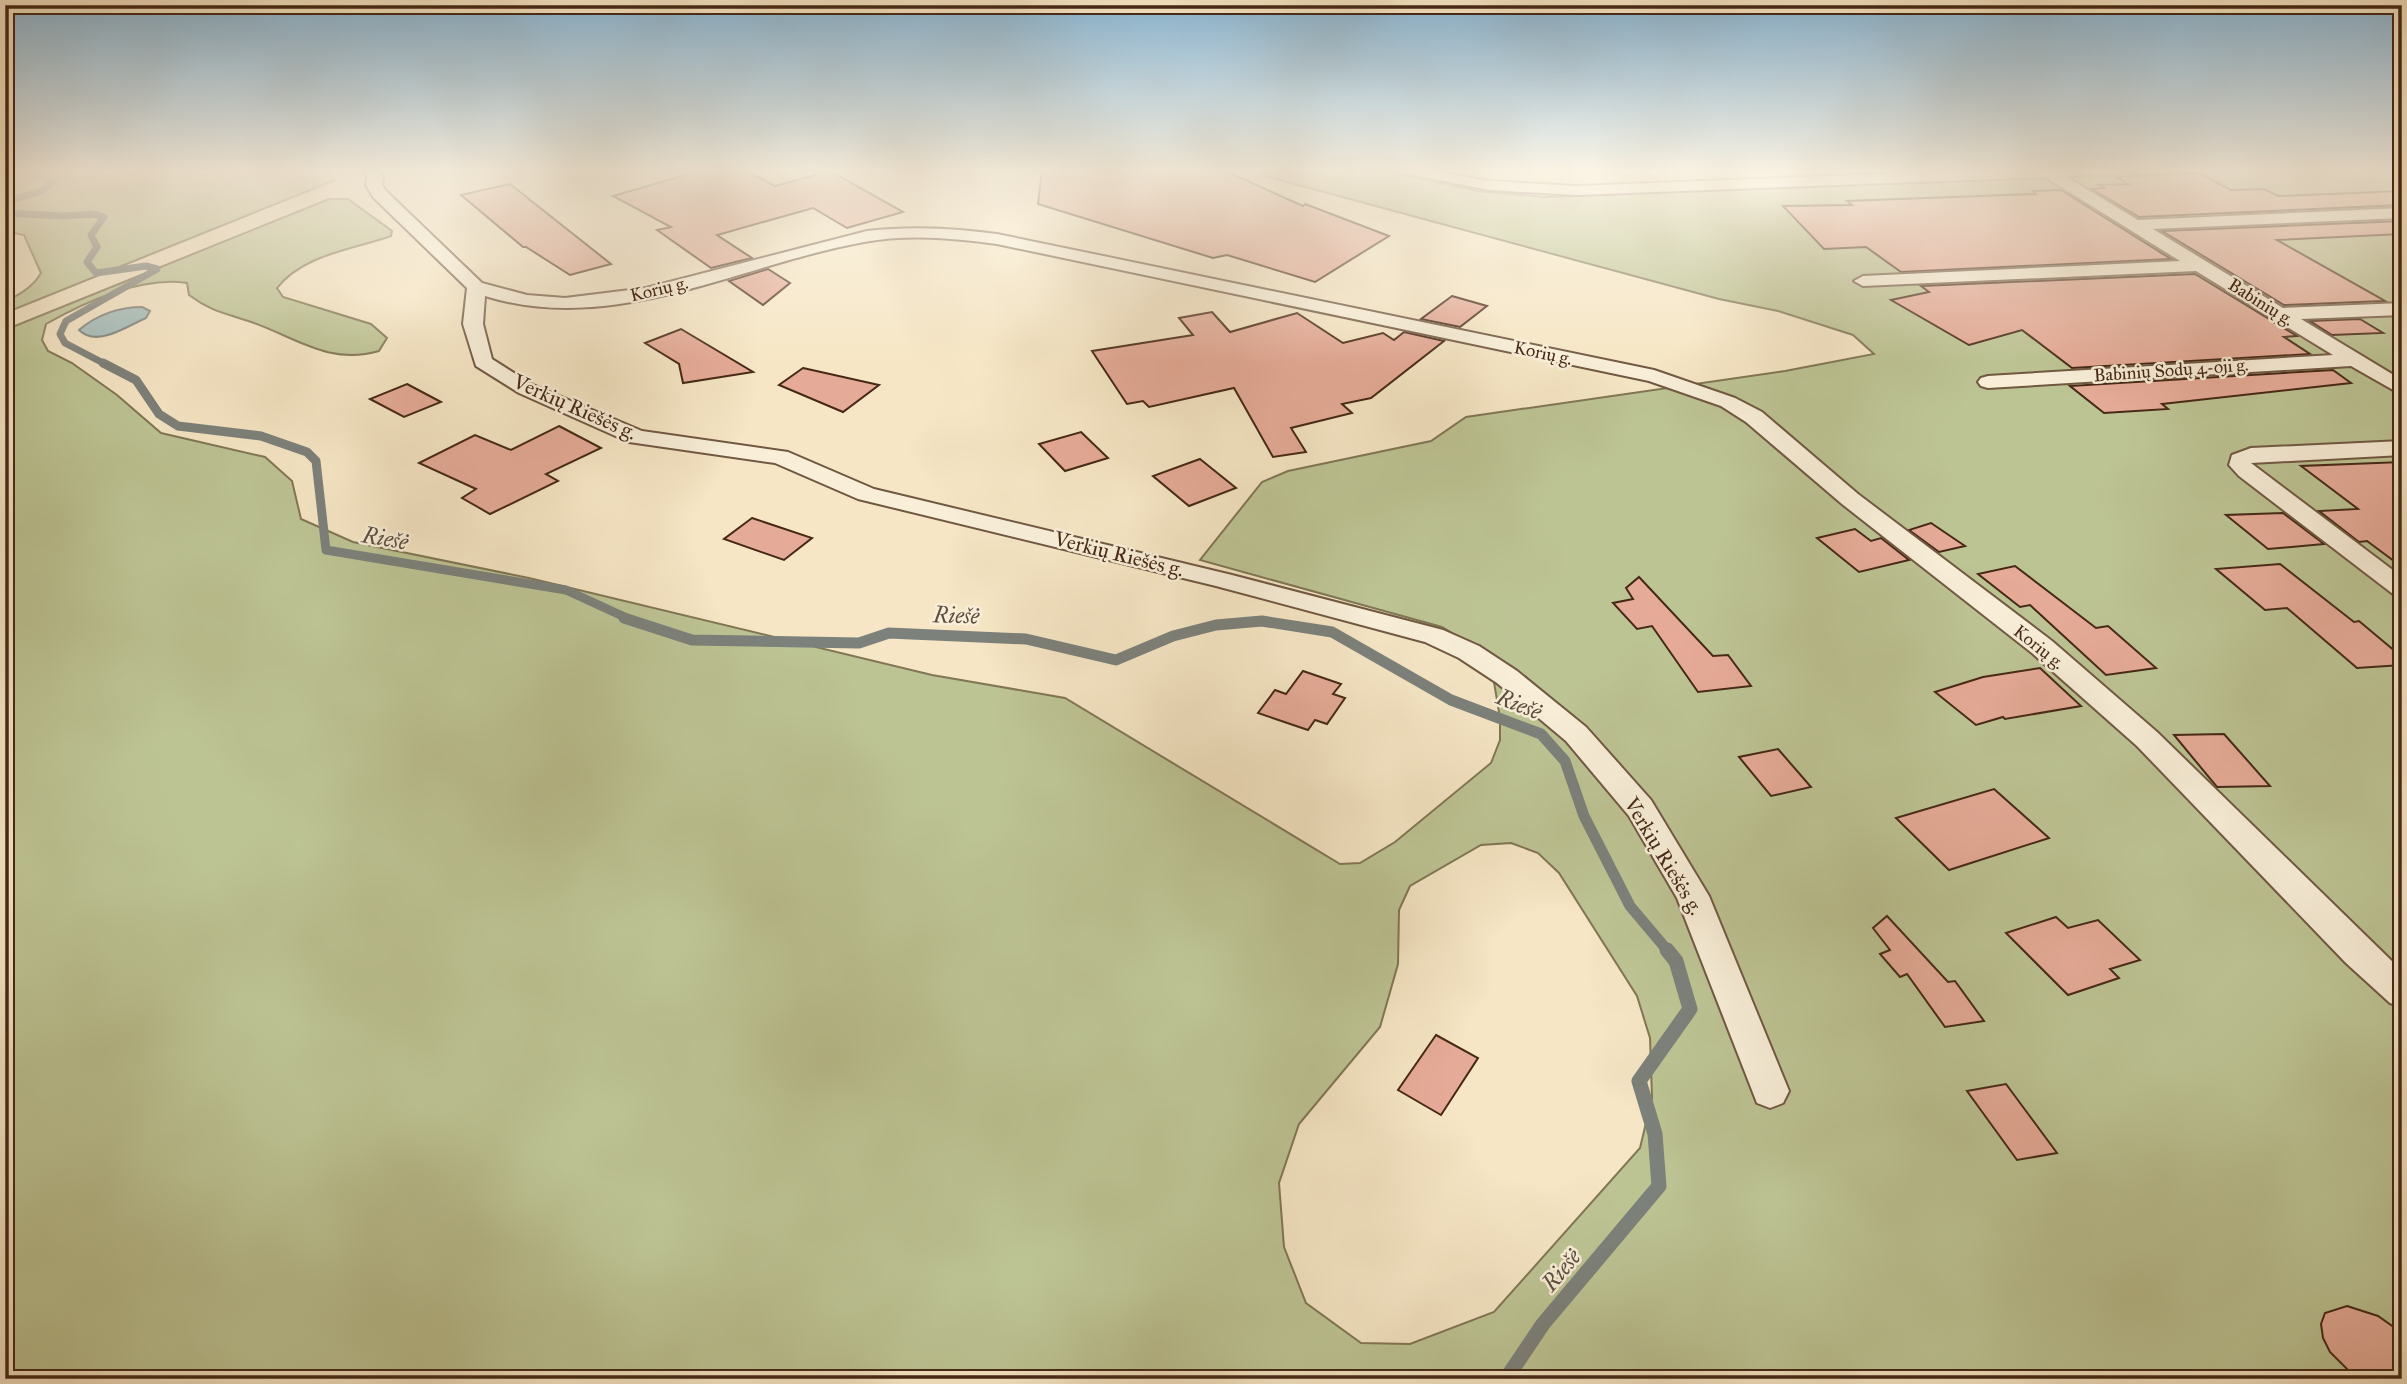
<svg xmlns="http://www.w3.org/2000/svg" width="2407" height="1384" viewBox="0 0 2407 1384" font-family="'IM FELL Great Primer',serif">
<rect width="100%" height="100%" fill="#f6e6c5"/>
<filter id="stains"><feTurbulence type="fractalNoise" baseFrequency=".00286" numOctaves="4"/><feColorMatrix values="0 0 0 0 .2 0 0 0 0 .09 0 0 0 0 .02 0 0 0 .5 -.17"/></filter>
<radialGradient id="worn" r=".72"><stop offset=".6" stop-color="#630" stop-opacity="0"/><stop offset="1" stop-color="#630" stop-opacity=".3"/></radialGradient>
<!-- green -->
<g fill="#bdc494" stroke="#817655" stroke-width="2" fill-rule="evenodd">
<path d="M5 169H325L335 180 5 313V301C20 295 33 287 41 273L24 235 5 231Z"/>
<path d="M1239 169H1376L1478 191 1545 197 2214 169H2402V1379H5V330L329 199H348L392 231 391 236C352 250 304 254 277 288L283 297 371 324 387 338 379 351C330 365 298 339 254 323 227 313 213 313 189 295L187 283C142 276 85 302 46 324L42 340 48 351 72 363 117 395 161 433 265 457 292 481 301 519 353 542 529 578 932 675 1065 698 1340 864 1360 863 1395 842 1491 763 1500 740V718L1493 676 1478 649 1442 627 1200 560 1262 482 1288 471 1431 441 1466 417 1785 371 1874 354 1853 335 1778 311 1719 299ZM1511 843 1538 853 1559 873 1637 996 1650 1038 1652 1098 1640 1148 1494 1312 1410 1344 1361 1343 1306 1303 1284 1247 1279 1183 1299 1124 1380 1027 1398 964 1399 910 1410 886 1481 845Z"/>
</g>
<!-- water -->
<path fill="#a1bdbe" stroke="#7c817b" stroke-width="2" d="M142 307 150 311 146 318C127 326 97 348 79 330 96 315 119 307 142 307Z"/>
<g fill="none" stroke-linecap="round" stroke-linejoin="round">
<!-- stream-far3 -->
<g stroke="#7c817b" stroke-width="7">
<path d="M5 202 42 191 53 182 23 169"/>
<path d="M5 213 64 216 94 214 104 217 91 235 97 247 87 262 96 273 146 266 157 269 66 321 60 334 65 343 107 365"/>
</g>
<!-- stream-far2 -->
<path stroke="#7c817b" stroke-width="9" d="M103 363 136 380 159 414 178 426 261 436 307 452 316 461 326 550 566 590 629 619"/>
<!-- stream-far1 -->
<path stroke="#7c817b" stroke-width="11" d="M624 618 692 640 859 643 889 633 1026 639 1116 660 1173 636 1216 625 1262 621 1332 632 1451 700 1541 734 1565 761 1584 816 1630 906 1668 951"/>
<!-- stream -->
<path stroke="#7c817b" stroke-width="15" d="M1506 1379 1543 1324 1659 1186 1655 1134 1639 1081 1690 1009 1676 961 1667 950"/>
</g>
<!-- building -->
<g fill="#e6ab98" stroke="#452816" stroke-width="2">
<path d="M706 169H743L775 186 830 171 903 212 847 228 813 208 717 235 752 258 711 268 657 230 671 227 613 196Z"/>
<path d="M1042 169H1221L1303 206 1305 204 1389 236 1315 282 1227 255 1213 258 1038 204Z"/>
<path d="M2199 173 2231 190 2264 189 2278 196 2402 191V205L2139 217 2092 189 2104 188 2099 185 2128 184 2116 177Z"/>
<path d="M510 184 611 264 570 275 526 247H523L461 195Z"/>
<path d="M2061 190 2171 259 1901 272 1866 247 1824 249 1783 206 1852 205 1847 201 2036 194 2033 191Z"/>
<path d="M2402 221V234L2277 240 2385 301 2284 305 2162 231Z"/>
<path d="M768 269 790 283 763 305 729 281Z"/>
<path d="M2195 274 2297 336 2284 337 2310 354 2072 368 2022 330 1969 345 1891 300 1929 292 1921 286Z"/>
<path d="M1452 296 1487 306 1460 327 1421 319Z"/>
<path d="M1212 312 1230 332 1297 313 1343 343 1383 333 1394 340 1404 332 1444 341 1371 398 1342 404 1352 413 1291 428 1306 452 1273 457 1234 388 1149 407 1143 401 1127 404 1092 351 1193 335 1179 318Z"/>
<path d="M2360 319 2383 333 2332 335 2310 321Z"/>
<path d="M681 329 753 372 683 383 679 364 645 343Z"/>
<path d="M803 368 879 385 843 412 779 385Z"/>
<path d="M2333 370 2351 383 2162 404 2168 409 2104 413 2070 386Z"/>
<path d="M407 384 441 402 404 417 370 399Z"/>
<path d="M559 426 601 448 546 474 558 481 490 514 462 498 476 489 419 463 475 435 511 450Z"/>
<path d="M1081 432 1108 458 1065 471 1039 444Z"/>
<path d="M1200 459 1236 488 1189 506 1153 476Z"/>
<path d="M2402 462V567L2367 541 2359 542 2319 511 2358 509 2301 466Z"/>
<path d="M2283 513 2324 544 2268 549 2226 515Z"/>
<path d="M752 518 812 538 784 560 724 539Z"/>
<path d="M1931 523 1965 546 1939 552 1909 530Z"/>
<path d="M1855 529 1871 541 1881 538 1909 560 1859 572 1817 538Z"/>
<path d="M2280 564 2354 622 2359 621 2402 657V665L2357 668 2287 608 2265 610 2216 569Z"/>
<path d="M2015 566 2096 628 2108 626 2156 668 2106 675 2030 605 2020 607 1978 574Z"/>
<path d="M1639 577 1713 656 1728 655 1751 686 1698 692 1652 626 1637 629 1613 603 1633 599 1626 588Z"/>
<path d="M2040 668 2081 706 2005 719 2003 717 1976 725 1935 692 1983 677Z"/>
<path d="M1303 671 1341 684 1333 694 1345 698 1327 724 1315 720 1308 730 1258 713 1275 690 1286 694Z"/>
<path d="M2224 734 2270 786 2217 787 2174 735Z"/>
<path d="M1778 749 1811 787 1771 796 1739 757Z"/>
<path d="M1994 789 2049 838 1949 870 1896 818Z"/>
<path d="M1887 916 1948 982 1955 981 1984 1021 1945 1027 1907 974 1900 977 1880 954 1890 950 1873 928Z"/>
<path d="M2056 917 2068 928 2098 920 2140 960 2110 969 2119 978 2068 995 2006 933Z"/>
<path d="M1436 1035 1478 1058 1441 1115 1398 1090Z"/>
<path d="M2006 1084 2057 1153 2017 1160 1967 1091Z"/>
<path d="M2347 1306 2378 1316 2402 1333V1379H2357L2330 1352 2323 1338 2321 1324 2325 1313Z"/>
</g>
<g fill="none" stroke-linecap="round" stroke-linejoin="round">
<defs>
<g id="minor">
<path d="M361 169H377L383 177 382 185 386 191 482 283 527 295 565 298 646 288 867 231C911 226 953 228 997 234L1654 370 1735 398 1762 412 1858 494 2052 641 2157 732 2402 971V1007L2390 1003 2346 963 2137 746 2032 653 1842 504 1746 422 1721 406 1649 381 997 244C953 238 908 234 864 242 738 265 614 336 485 296L483 324 492 359 533 385 642 431 788 452 874 489 1232 575 1443 630 1479 646 1517 671 1586 727 1651 800 1709 896 1789 1091 1783 1103 1770 1108 1757 1103 1677 898 1629 816 1566 741 1497 683 1459 658 1425 642 1216 586 858 499 775 463 629 442 519 393 476 366 463 324 467 288 373 197 366 185 367 177Z"/>
<path d="M1396 169H1423L1489 181 1576 186 2008 169H2126L2118 174 2065 176 2138 220 2402 208V218L2153 229 2283 308 2402 303V315L2301 319 2402 380V395L2351 366 1988 388 1981 386 1978 382 1981 378 1988 376 2333 355 2196 271 1863 286 1854 281 1863 276 2180 261 2045 177 1576 195 1489 190 1399 172Z"/>
<path d="M2402 441V455L2251 463 2402 577V597L2393 594 2239 476 2229 465 2232 455 2251 448Z"/>
</g>
</defs>
<!-- minor casing -->
<use href="#minor" stroke="#715842" stroke-width="4"/>
<!-- minor -->
<use href="#minor" fill="#f9efd9" fill-rule="evenodd"/>
</g>
<!-- sky -->
<linearGradient id="sky" x2="0" y2="1"><stop stop-color="#8bb8d7"/><stop offset="0.47" stop-color="#fbf4e5"/><stop offset="1" stop-color="#fbf4e5" stop-opacity="0"/></linearGradient>
<rect width="2407" height="363" fill="url(#sky)"/>
<g text-anchor="middle" stroke-width="5" stroke-linejoin="round" paint-order="stroke">
<!-- far-street labels -->
<g font-size="18" fill="#452816" stroke="#f9efd9">
<text transform="translate(659 289) rotate(-13)" y="6">Korių g.</text>
<text transform="translate(2261 302) rotate(32)" y="6">Babinių g.</text>
<text transform="translate(1543 353) rotate(12)" y="6">Korių g.</text>
<text transform="translate(2171 370) rotate(-4)" y="6">Babinių Sodų 4-oji g.</text>
<text transform="translate(2039 647) rotate(39)" y="6">Korių g.</text>
</g>
<!-- street labels -->
<g font-size="21" fill="#452816" stroke="#f9efd9">
<text transform="translate(575 407) rotate(24)" y="7">Verkių Riešės g.</text>
<text transform="translate(1119 554) rotate(14)" y="7">Verkių Riešės g.</text>
<text transform="translate(1664 856) rotate(59)" y="7">Verkių Riešės g.</text>
</g>
<!-- water labels -->
<g font-size="23" font-style="italic" fill="#5c4d40" stroke="#f9efd9">
<text transform="translate(385 538) rotate(10)" y="8">Riešė</text>
<text transform="translate(956 615) rotate(2)" y="8">Riešė</text>
<text transform="translate(1519 704) rotate(22)" y="8">Riešė</text>
<text transform="translate(1561 1270) rotate(-50)" y="8">Riešė</text>
</g>
</g>
<!-- margin -->
<rect width="2407" height="1384" fill="none" stroke="#f6e6c5" stroke-width="28"/>
<rect x="7" y="7" width="2393" height="1370" fill="none" stroke="#452816" stroke-width="3.5"/>
<rect x="14" y="14" width="2379" height="1356" fill="none" stroke="#452816" stroke-width="2"/>
<rect width="100%" height="100%" filter="url(#stains)"/>
<rect width="100%" height="100%" fill="url(#worn)"/>
</svg>
